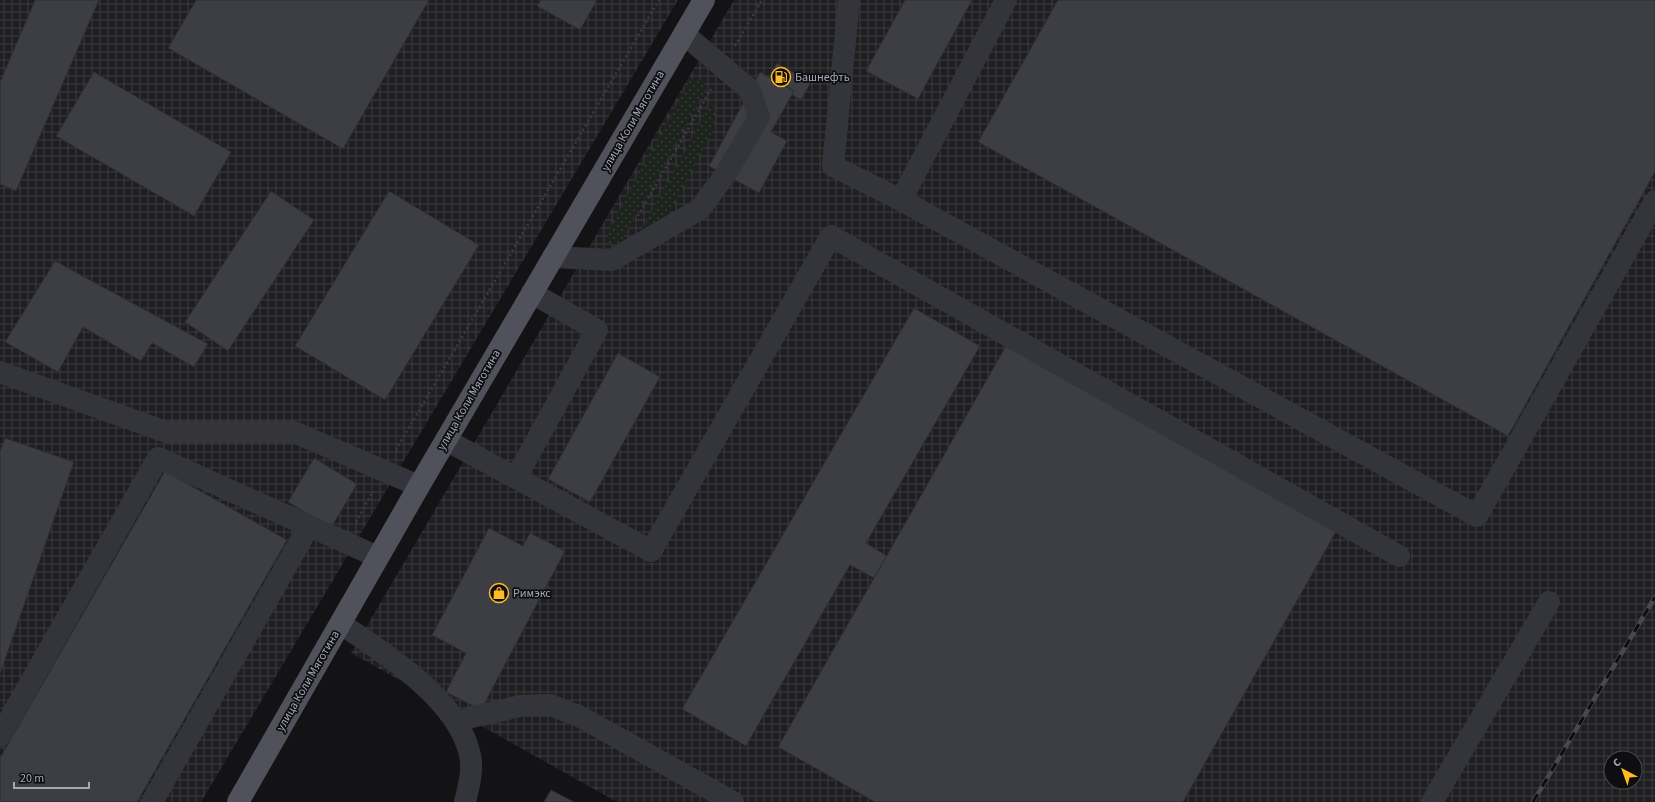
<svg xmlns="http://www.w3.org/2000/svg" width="1655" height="802" font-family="'Source Sans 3',sans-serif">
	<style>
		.industrial { fill: url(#industrial-grid); fill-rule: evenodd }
		.grass { fill: url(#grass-dots) }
		.building { fill: #3c3e43; stroke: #2d2d31 }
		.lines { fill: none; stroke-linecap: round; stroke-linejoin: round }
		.path { stroke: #3a3c41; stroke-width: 2.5; stroke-dasharray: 2 3; stroke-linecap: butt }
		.minor { stroke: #34353a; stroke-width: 22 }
		.major { stroke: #50515a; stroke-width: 22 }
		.rail-casing { stroke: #474850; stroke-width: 4.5 }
		.rail { stroke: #0e0e10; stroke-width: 3; stroke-dasharray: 9; stroke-linecap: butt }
		.labels { text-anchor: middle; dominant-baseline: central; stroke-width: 3.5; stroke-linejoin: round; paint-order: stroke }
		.poi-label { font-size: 12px; fill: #a3a9b7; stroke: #0e0e10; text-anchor: start }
		.street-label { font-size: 12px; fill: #a3a9b7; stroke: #0e0e10 }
	</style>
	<defs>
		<pattern id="industrial-grid" width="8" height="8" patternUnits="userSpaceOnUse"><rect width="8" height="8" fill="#1f1f22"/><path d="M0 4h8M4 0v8" fill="none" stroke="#3c3d40"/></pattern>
		<pattern id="grass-dots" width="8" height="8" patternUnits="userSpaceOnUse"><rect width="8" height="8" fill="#1b231c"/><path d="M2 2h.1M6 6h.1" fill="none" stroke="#39403b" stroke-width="1.8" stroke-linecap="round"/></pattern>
	</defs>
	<rect width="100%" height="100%" fill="#131315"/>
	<g class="industrial">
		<path d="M0,0h678l-477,802h-201z"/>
		<path d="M734,0h921v802h-1038l-266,-149zM1611,758h24v24h-24z"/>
	</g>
	<g class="grass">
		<path d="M691,79l9,1 7,7 -88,158 -11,-2v-12z"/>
		<path d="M713,100l2,13 -1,14 -45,87 -28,17z"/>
	</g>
	<g class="building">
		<path d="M35,0h64l-83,191 -16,-7v-102z"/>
		<path d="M196,0h233l-86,149 -175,-101z"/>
		<path d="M541,0h56l-17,30 -43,-24z"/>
		<path d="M905,0h67l-54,99 -52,-28z"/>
		<path d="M1058,0h597v172l-147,264 -530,-294z"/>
		<path d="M777,63l34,19 -10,18 -9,-5 2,-4 -25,-14z"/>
		<path d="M94,72l137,80 -37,64 -138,-80z"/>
		<path d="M760,72l34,19 -23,41 16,9 -28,52 -50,-27z"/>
		<path d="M271,191l43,29 -86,131 -43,-29z"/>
		<path d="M389,191l90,54 -94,155 -90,-54z"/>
		<path d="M55,261l153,83 -14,23 -42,-24 -11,18 -58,-34 -25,45 -53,-30z"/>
		<path d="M914,308l66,38 -114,197 21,13 -13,22 -24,-13 -104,181 -64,-37z"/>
		<path d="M1007,344l330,186 -154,272h-308l-97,-55z"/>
		<path d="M618,353l42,24 -70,125 -42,-23z"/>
		<path d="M5,438l69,24 -74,212v-223z"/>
		<path d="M314,458l43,26 -26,44 -43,-26z"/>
		<path d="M165,471l122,69 -150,262h-137v-44z"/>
		<path d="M489,528l34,18 7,-13 35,18 -84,159 -35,-18 20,-39 -34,-18z"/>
		<path d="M551,790l23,12h-30z"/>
	</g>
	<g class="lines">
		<g class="path">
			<path d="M735,46l27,-46"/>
			<path d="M638,216l73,-127"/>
			<path d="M396,450l263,-450"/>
			<path d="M356,522l17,-31"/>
		</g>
		<g class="minor">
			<path d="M849,0l-16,166 68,34 576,316 178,-315"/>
			<path d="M901,200l105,-200"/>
			<path d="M553,257l59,3 88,-51 25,-34 34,-58 -9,-27 -66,-56"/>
			<path d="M0,372l166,60h128l125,54"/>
			<path d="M446,440l205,111 180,-315 568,320"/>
			<path d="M516,478l81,-148 -65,-37"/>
			<path d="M341,624c43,29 114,73 128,127 5,17 0,34 -4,51"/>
			<path d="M457,724l14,-7 50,-11 29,-1 29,11 154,86"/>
			<path d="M0,736l158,-278 220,99"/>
			<path d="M152,802l157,-276"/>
			<path d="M1432,802l117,-200"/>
		</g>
		<path class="major" d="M238,802l181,-316 285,-486"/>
		<defs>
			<path id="rail" d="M1533,802l122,-205"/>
		</defs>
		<use href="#rail" class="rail-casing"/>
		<use href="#rail" class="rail"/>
	</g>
	<defs>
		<symbol id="fuel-ring" viewBox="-11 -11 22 22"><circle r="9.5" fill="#0e0e10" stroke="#ffbb21" stroke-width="1.5"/><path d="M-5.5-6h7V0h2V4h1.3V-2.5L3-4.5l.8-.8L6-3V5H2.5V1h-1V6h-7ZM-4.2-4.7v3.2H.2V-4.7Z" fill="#ffbb21"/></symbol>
		<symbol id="shop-ring" viewBox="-11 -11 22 22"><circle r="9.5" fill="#0e0e10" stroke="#ffbb21" stroke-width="1.5"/><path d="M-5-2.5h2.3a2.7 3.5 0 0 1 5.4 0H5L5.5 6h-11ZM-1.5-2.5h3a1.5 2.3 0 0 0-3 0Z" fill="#ffbb21"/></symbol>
	</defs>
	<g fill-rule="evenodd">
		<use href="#fuel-ring" x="770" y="66" width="22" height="22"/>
		<use href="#shop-ring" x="488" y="582" width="22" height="22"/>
	</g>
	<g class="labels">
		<g class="poi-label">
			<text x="795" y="77">Башнефть</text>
			<text x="513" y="593">Римэкс</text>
		</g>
		<g class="street-label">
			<text transform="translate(633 121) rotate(-60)">улица Коли Мяготина</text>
			<text transform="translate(469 400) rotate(-60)">улица Коли Мяготина</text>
			<text transform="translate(308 681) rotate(-60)">улица Коли Мяготина</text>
		</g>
	</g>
	<g transform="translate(1623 770) rotate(319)"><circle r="19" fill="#0e0e10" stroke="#4a4c53"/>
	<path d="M0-3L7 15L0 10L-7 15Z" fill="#ffbb21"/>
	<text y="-6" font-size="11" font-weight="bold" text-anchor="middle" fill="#a3a9b7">С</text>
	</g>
	<path d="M14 782v6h75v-6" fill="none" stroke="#a3a9b7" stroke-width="2"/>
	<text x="20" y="782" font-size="12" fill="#a3a9b7" stroke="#0e0e10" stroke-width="3" paint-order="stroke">20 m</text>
</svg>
